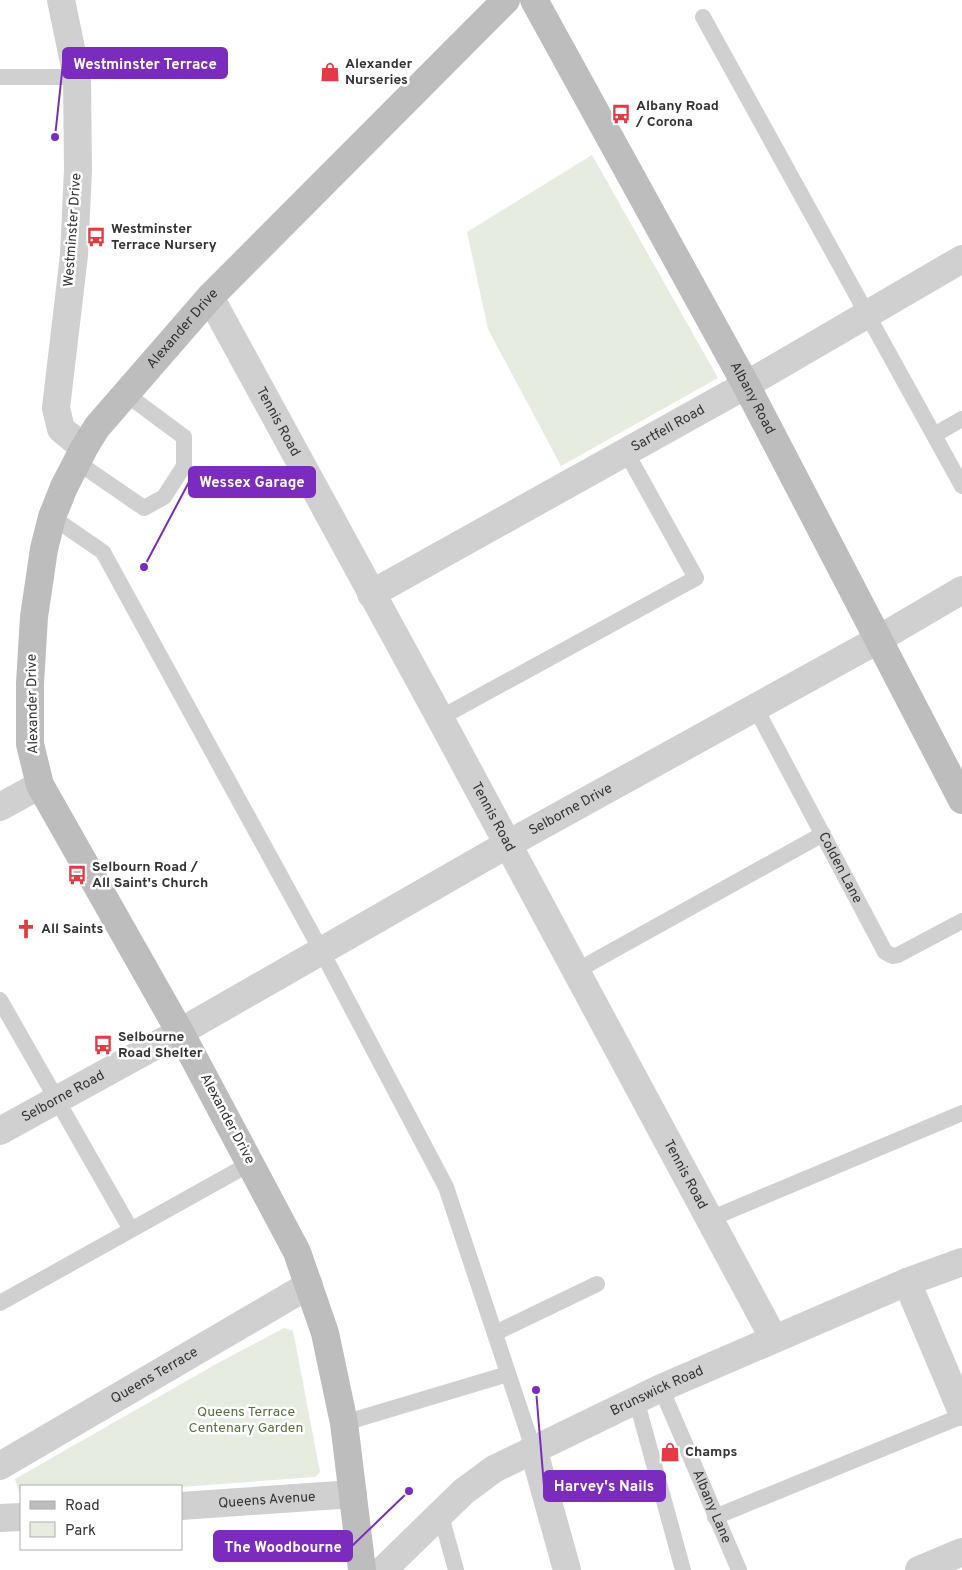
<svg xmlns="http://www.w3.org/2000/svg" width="962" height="1570" font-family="Overpass,sans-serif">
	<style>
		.green { fill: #e6ecdf }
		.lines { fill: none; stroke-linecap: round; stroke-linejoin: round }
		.lane { stroke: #d0d0d0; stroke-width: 16 }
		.street { stroke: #d0d0d0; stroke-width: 28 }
		.secondary { stroke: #bdbdbd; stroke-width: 28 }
		.labels { text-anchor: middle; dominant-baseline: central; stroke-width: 5; stroke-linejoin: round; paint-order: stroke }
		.poi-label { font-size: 14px; font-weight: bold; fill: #333; stroke: #fff; text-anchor: start }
		.street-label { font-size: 14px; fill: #333; stroke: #fff }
		.park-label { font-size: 14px; fill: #56703f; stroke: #fff }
		.leader { fill: none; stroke: #7b2cbf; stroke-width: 2 }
		.callout-dot { fill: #7b2cbf; stroke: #fff; stroke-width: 2 }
		.callout { fill: #7b2cbf; stroke: #7b2cbf; stroke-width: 2 }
		.callout-label { font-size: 15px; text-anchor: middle; font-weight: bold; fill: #fff }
	</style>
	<rect width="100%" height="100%" fill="#fff"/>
	<g class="green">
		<path d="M592,155l126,223 -157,88 -73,-137 -21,-97z"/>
		<path d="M284,1328l9,3 27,141 -5,5 -134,10 -160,-1v12l-6,-19 203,-116z"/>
	</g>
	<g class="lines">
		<g class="lane">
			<path d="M703,17l259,469"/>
			<path d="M0,77h77"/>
			<path d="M934,435l28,-16"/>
			<path d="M77,462l67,46 20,-11 20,-31v-29l-58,-43"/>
			<path d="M52,517l51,35 218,398 125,237 87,261"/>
			<path id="s1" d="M755,707l130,245 8,4 5,-1 64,-34"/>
			<path d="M440,718l256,-140 -71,-128"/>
			<path d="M576,971l247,-137"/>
			<path d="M0,1000l130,228"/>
			<path d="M710,1219l252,-106"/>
			<path d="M0,1303l251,-140"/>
			<path d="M495,1333l102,-49"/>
			<path id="s2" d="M661,1388l78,182"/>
			<path d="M636,1399l47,171"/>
			<path d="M344,1423l164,-49"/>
			<path d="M441,1516l15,54"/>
			<path d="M715,1517l247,-101"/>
		</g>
		<g class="street">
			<path d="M61,0l16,77 1,93 -4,85 -18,153 5,21 23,19"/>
			<path id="s3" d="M210,297l230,421 334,621"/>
			<path id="s4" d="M371,594l375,-209 216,-126"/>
			<path d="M0,807l40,-22"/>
			<path id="s5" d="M0,1131l180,-99 328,-188 357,-197 97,-57"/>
			<path d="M907,1282l55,130"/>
			<path d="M533,1448l34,122"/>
			<path id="s6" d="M0,1466l309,-181"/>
			<path id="s7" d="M181,1506l172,-12"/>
			<path d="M0,1518l21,-1"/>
			<path id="s8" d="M383,1570l80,-78 31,-23 167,-81 246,-106 55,-20"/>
			<path d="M919,1570l43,-18"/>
		</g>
		<g class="secondary">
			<path id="s9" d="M534,0l212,385 216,415"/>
			<path id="s10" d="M362,1570l-18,-147 -19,-90 -28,-81 -117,-220 -140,-247 -10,-41v-61l4,-66 10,-68 8,-32 12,-30 20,-39 13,-21 113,-130 296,-297"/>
		</g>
	</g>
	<defs>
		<symbol id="shop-bare" viewBox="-9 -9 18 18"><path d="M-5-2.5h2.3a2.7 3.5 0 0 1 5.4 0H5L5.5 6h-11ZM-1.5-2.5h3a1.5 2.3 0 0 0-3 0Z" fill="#e63946" stroke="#fff" stroke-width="2.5" paint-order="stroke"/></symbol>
		<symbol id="bus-bare" viewBox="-9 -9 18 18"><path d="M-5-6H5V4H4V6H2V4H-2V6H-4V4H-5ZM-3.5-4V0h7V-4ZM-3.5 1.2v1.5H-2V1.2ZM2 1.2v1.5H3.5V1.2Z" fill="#e63946" stroke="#fff" stroke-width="2.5" paint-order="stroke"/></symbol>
		<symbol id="church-bare" viewBox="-9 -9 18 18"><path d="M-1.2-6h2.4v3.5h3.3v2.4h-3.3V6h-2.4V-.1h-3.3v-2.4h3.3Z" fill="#e63946" stroke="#fff" stroke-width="2.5" paint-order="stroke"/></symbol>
	</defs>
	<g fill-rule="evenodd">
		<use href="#shop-bare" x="316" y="58" width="28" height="28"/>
		<use href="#bus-bare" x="607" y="100" width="28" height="28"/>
		<use href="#bus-bare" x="82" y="223" width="28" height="28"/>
		<use href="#bus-bare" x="63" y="861" width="28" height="28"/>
		<use href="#church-bare" x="12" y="915" width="28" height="28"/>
		<use href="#bus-bare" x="89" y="1031" width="28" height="28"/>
		<use href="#shop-bare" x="656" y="1438" width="28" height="28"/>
	</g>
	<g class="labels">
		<g class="poi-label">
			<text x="345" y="64">Alexander<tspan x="345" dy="16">Nurseries</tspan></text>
			<text x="636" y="106">Albany Road<tspan x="636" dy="16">/ Corona</tspan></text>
			<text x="111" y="229">Westminster<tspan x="111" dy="16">Terrace Nursery</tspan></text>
			<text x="92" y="867">Selbourn Road /<tspan x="92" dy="16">All Saint's Church</tspan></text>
			<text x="41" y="929">All Saints</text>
			<text x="118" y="1037">Selbourne<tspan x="118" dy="16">Road Shelter</tspan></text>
			<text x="685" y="1452">Champs</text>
		</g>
		<g class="street-label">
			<text transform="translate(73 230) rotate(-86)">Westminster Drive</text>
			<text stroke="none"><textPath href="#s10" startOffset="1361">Alexander Drive</textPath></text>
			<text stroke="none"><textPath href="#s9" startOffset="454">Albany Road</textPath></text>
			<text stroke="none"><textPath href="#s3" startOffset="142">Tennis Road</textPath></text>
			<text stroke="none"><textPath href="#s4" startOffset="340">Sartfell Road</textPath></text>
			<text transform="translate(33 704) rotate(-91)">Alexander Drive</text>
			<text stroke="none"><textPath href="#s5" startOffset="655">Selborne Drive</textPath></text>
			<text stroke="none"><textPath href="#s3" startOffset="592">Tennis Road</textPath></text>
			<text stroke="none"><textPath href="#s1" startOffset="182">Colden Lane</textPath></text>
			<text stroke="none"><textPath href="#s5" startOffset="72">Selborne Road</textPath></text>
			<text transform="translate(227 1119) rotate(62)">Alexander Drive</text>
			<text stroke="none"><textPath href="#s3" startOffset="998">Tennis Road</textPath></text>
			<text stroke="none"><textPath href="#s6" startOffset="179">Queens Terrace</textPath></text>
			<text stroke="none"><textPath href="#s8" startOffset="331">Brunswick Road</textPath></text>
			<text stroke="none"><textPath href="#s7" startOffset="86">Queens Avenue</textPath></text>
			<text stroke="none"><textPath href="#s2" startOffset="129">Albany Lane</textPath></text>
		</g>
		<g class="park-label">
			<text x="246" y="1412">Queens Terrace<tspan x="246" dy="16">Centenary Garden</tspan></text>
		</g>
	</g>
	<path class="leader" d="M55 137L63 63M144 567L189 482M536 1390L544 1486M409 1491L352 1546"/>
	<g class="callout-dot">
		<circle cx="55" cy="137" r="5"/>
		<circle cx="144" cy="567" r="5"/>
		<circle cx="536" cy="1390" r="5"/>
		<circle cx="409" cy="1491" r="5"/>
	</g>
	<g class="callout">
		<rect x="63" y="48" width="164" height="30" rx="5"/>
		<rect x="189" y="467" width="126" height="30" rx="5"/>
		<rect x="544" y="1471" width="121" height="30" rx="5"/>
		<rect x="214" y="1531" width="138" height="30" rx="5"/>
	</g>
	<g class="callout-label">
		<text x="145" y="69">Westminster Terrace</text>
		<text x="252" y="487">Wessex Garage</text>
		<text x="604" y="1491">Harvey's Nails</text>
		<text x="283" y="1552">The Woodbourne</text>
	</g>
	<rect x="20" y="1485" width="162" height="65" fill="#ffffff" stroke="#adadad"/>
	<rect x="30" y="1501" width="25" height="8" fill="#bdbdbd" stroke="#adadad"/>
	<text x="65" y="1510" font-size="15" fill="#333333">Road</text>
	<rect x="30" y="1522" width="25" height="15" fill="#e6ecdf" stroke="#adadad"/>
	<text x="65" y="1535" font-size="15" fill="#333333">Park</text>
</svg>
